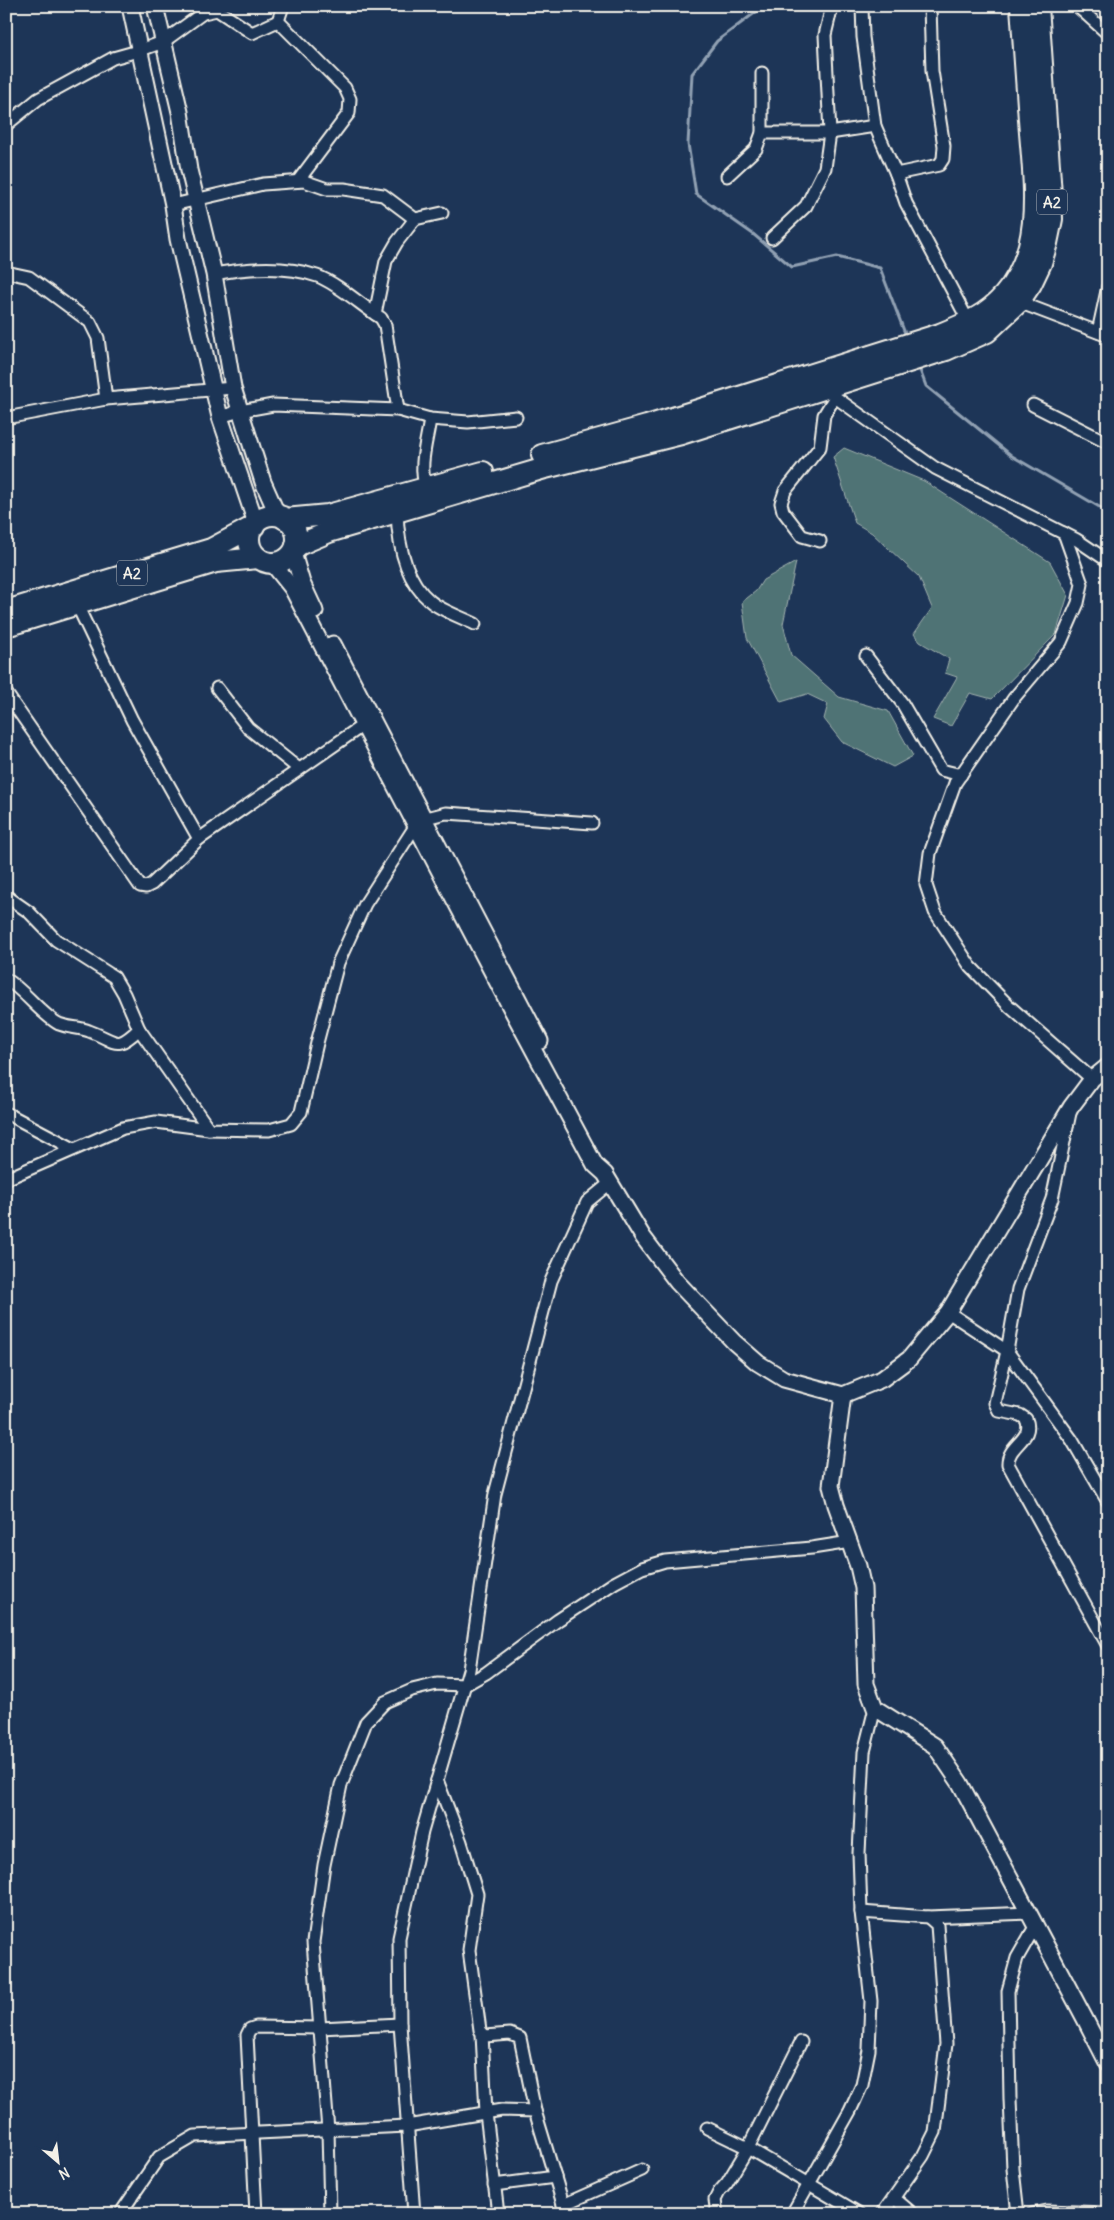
<svg xmlns="http://www.w3.org/2000/svg" width="1114" height="2220" font-family="Delius,sans-serif">
	<style>
		.green { fill: #507375; stroke: #a2b2ae }
		.lines { fill: none; stroke-linecap: round; stroke-linejoin: round }
		.stream { stroke: #91a1b3; stroke-width: 3 }
		.minor-casing { stroke: #f4f1e8; stroke-width: 15 }
		.tertiary-casing { stroke: #f4f1e8; stroke-width: 19 }
		.trunk-casing { stroke: #f4f1e8; stroke-width: 24 }
		.minor { stroke: #1d3557; stroke-width: 11 }
		.tertiary { stroke: #1d3557; stroke-width: 15 }
		.trunk { stroke: #1d3557; stroke-width: 20 }
		.labels { text-anchor: middle; dominant-baseline: central; stroke-width: 5; stroke-linejoin: round; paint-order: stroke }
		.shield { fill: #1d3557; stroke: #b4b9bc; stroke-width: 1 }
		.shield-label { font-size: 15px; font-weight: bold; fill: #f4f1e8 }
	</style>
	<rect width="100%" height="100%" fill="#1d3557"/>
	<filter id="ink" filterUnits="userSpaceOnUse"><feTurbulence type="fractalNoise" baseFrequency=".02" numOctaves="2"/><feDisplacementMap in="SourceGraphic" scale="10" xChannelSelector="R" yChannelSelector="G"/><feConvolveMatrix kernelMatrix="1 2 1 2 8 2 1 2 1" color-interpolation-filters="sRGB"/></filter>
	<g filter="url(#ink)">
		<g class="green">
			<path d="M844,448l80,33 126,81 18,33 -12,39 -64,65 -22,-6 -19,33 -18,-7 24,-42 -12,-4 4,-14 -29,-17 -6,-8 18,-26 -13,-31 -47,-44 -17,-10 -22,-66z"/>
			<path d="M796,562l-13,62 8,31 48,42 49,14 25,45 -20,11 -51,-25 -18,-23 4,-15 -21,-10 -26,8 -34,-64 -5,-36 14,-11 7,-11z"/>
		</g>
		<g class="lines">
			<g class="stream">
				<path d="M764,6l-47,35 -25,33 -4,70 8,50 57,40 39,33 45,-10 43,11 26,68"/>
				<path d="M918,365l8,21 86,70 96,56"/>
			</g>
			<defs>
				<g id="minor">
					<path d="M862,6l1,31 12,89 21,48 10,29 65,123"/>
					<path d="M1077,6l31,28"/>
					<path d="M278,21l5,-15"/>
					<path d="M6,125l32,-26 75,-41 25,-7 25,-9 40,-29 14,-3 35,23 26,-12 67,67 5,11 -1,14 -51,68"/>
					<path d="M762,133h68l45,-7"/>
					<path d="M896,174l43,-9 4,-6 1,-13 -12,-75 -2,-65"/>
					<path d="M727,176l29,-27 6,-16v-60"/>
					<path d="M173,205l90,-21 41,-3 23,8h17l39,6 32,24 27,-6"/>
					<path d="M772,238l34,-32 19,-38 5,-35 -5,-98 7,-29"/>
					<path d="M6,272l23,5 61,45 8,16 8,61"/>
					<path d="M214,274c32,-6 71,-9 103,2 20,7 45,30 64,42l4,7 13,85"/>
					<path d="M1016,301l92,35"/>
					<path d="M375,314l11,-53 11,-19 18,-23"/>
					<path d="M1098,332l10,-46"/>
					<path d="M830,381l5,16 100,71 142,72 31,21"/>
					<path d="M1033,405l75,38"/>
					<path d="M220,417l20,-6 33,-6 125,5 32,9 38,3 48,-5"/>
					<path d="M6,418l100,-19 127,-11"/>
					<path d="M426,488c-8,-23 1,-46 4,-69"/>
					<path d="M397,512c1,31 8,68 33,89 12,10 31,16 45,23"/>
					<path d="M1064,533l18,51 -4,19 -17,39 -47,56 -59,85 -25,70 -4,32 9,27 35,54 39,40 83,73"/>
					<path d="M820,541l-18,-5 -19,-25 -2,-8 4,-12 35,-44 4,-32 11,-18"/>
					<path d="M77,605l55,115 67,119"/>
					<path d="M866,656l36,47 39,67 20,5"/>
					<path d="M217,688l31,40 51,41"/>
					<path d="M6,693l134,193 6,1 6,-3 47,-45 170,-118"/>
					<path d="M6,896l23,16 27,28 58,37 10,17 15,35c-24,23 -22,12 -50,2 -10,-4 -20,-3 -30,-7 -16,-8 -34,-33 -53,-45"/>
					<path d="M139,1029l70,100"/>
					<path d="M6,1113l68,36"/>
					<path d="M1070,1113l-18,86 -34,90 -11,62 -12,52 4,8 21,4 6,4c9,20 -19,26 -18,45l100,182"/>
					<path d="M6,1179l117,-51 33,-6 53,7 60,1 22,-6 10,-12 16,-69 21,-80 27,-59 51,-79 10,-7 20,-5 146,10"/>
					<path d="M948,1312l59,39 65,89 36,62"/>
					<path d="M437,1780l24,62 16,52 -8,56 11,80 5,6 25,-2 10,4 15,73"/>
					<path d="M861,1912l67,5 101,-4"/>
					<path d="M482,2034l4,79 12,101"/>
					<path d="M707,2128l41,20 112,66"/>
					<path d="M494,2185l61,-8"/>
					<path d="M894,2198l19,16"/>
					<path d="M563,2205l79,-35"/>
					<path d="M120,2214l39,-57 36,-21 212,-10 95,-16 33,1 31,103"/>
					<path d="M256,2214l-9,-179 3,-6 6,-2 64,1 80,-4"/>
					<path d="M330,2214l-2,-84 -15,-188 11,-77 17,-80 25,-63 19,-20 27,-12 25,-6 28,1 21,-12 72,-53 56,-37 28,-15 23,-7 147,-13 38,-6"/>
					<path d="M414,2214l-14,-190 -1,-86 23,-106 47,-162 26,-176 56,-213 36,-79 23,-19"/>
					<path d="M717,2214l-2,-14 4,-8 8,-9 21,-35 53,-106"/>
					<path d="M792,2214l58,-103 12,-26 7,-35 2,-49 -10,-89 -2,-59 5,-101 11,-44"/>
					<path d="M882,2214l41,-58 12,-24 11,-88 -9,-119 -9,-8"/>
					<path d="M1018,2214l-5,-45 -3,-70 -2,-108 9,-33 19,-33"/>
					<path d="M1032,2214l14,-3 62,2"/>
				</g>
				<g id="tertiary">
					<path d="M130,6l43,199 5,34 42,178 36,106"/>
					<path d="M155,6l25,106 9,58 25,104 19,114 30,94 15,34"/>
					<path d="M293,553l9,30 13,28"/>
					<path d="M272,563l20,25 219,420 84,157 10,9 38,63 34,45 57,60 24,21 26,16 59,16 39,-16 27,-20 39,-47 123,-205 21,-28 16,-13"/>
					<path d="M333,644l207,397"/>
					<path d="M843,1395l-12,91 5,19 22,61 5,22 3,96 9,24 60,38 25,37 125,236 23,45"/>
				</g>
				<g id="trunk">
					<path d="M542,455l105,-29 293,-92c24,-10 46,-18 64,-39 42,-48 29,-117 25,-175 -3,-38 -5,-76 -8,-114"/>
					<circle cx="273" cy="539" r="24"/>
					<path d="M285,519l43,-4 155,-43"/>
					<path d="M296,546l33,-14 216,-64 136,-34 265,-84 41,-18 32,-30 12,-18 10,-21 6,-20 5,-24 -1,-24 -13,-189"/>
					<path d="M6,611l205,-62 43,-23"/>
					<path d="M6,626l210,-64 42,-4"/>
				</g>
			</defs>
			<use href="#minor" class="minor-casing"/>
			<use href="#tertiary" class="tertiary-casing"/>
			<use href="#trunk" class="trunk-casing"/>
			<use href="#minor" class="minor"/>
			<use href="#tertiary" class="tertiary"/>
			<use href="#trunk" class="trunk"/>
		</g>
	</g>
	<g class="labels">
		<g class="shield">
			<rect x="1037" y="189.5" width="30" height="25" rx="4"/>
			<rect x="117" y="560.5" width="30" height="25" rx="4"/>
		</g>
		<g class="shield-label">
			<text x="1052" y="202">A2</text>
			<text x="132" y="573">A2</text>
		</g>
	</g>
	<rect width="1114" height="2220" fill="none" stroke="#1d3557" stroke-width="25"/>
	<rect x="12" y="12" width="1089" height="2195" fill="none" stroke="#f4f1e8" stroke-width="2" filter="url(#ink)"/>
	<g transform="translate(58 2162) rotate(152)" stroke="#1d3557" stroke-width="4" paint-order="stroke">
	<path d="M0-4L9 19L0 12L-9 19Z" fill="#f4f1e8"/>
	<text y="-8" font-size="14" font-weight="bold" text-anchor="middle" fill="#f4f1e8">N</text>
	</g>
</svg>
